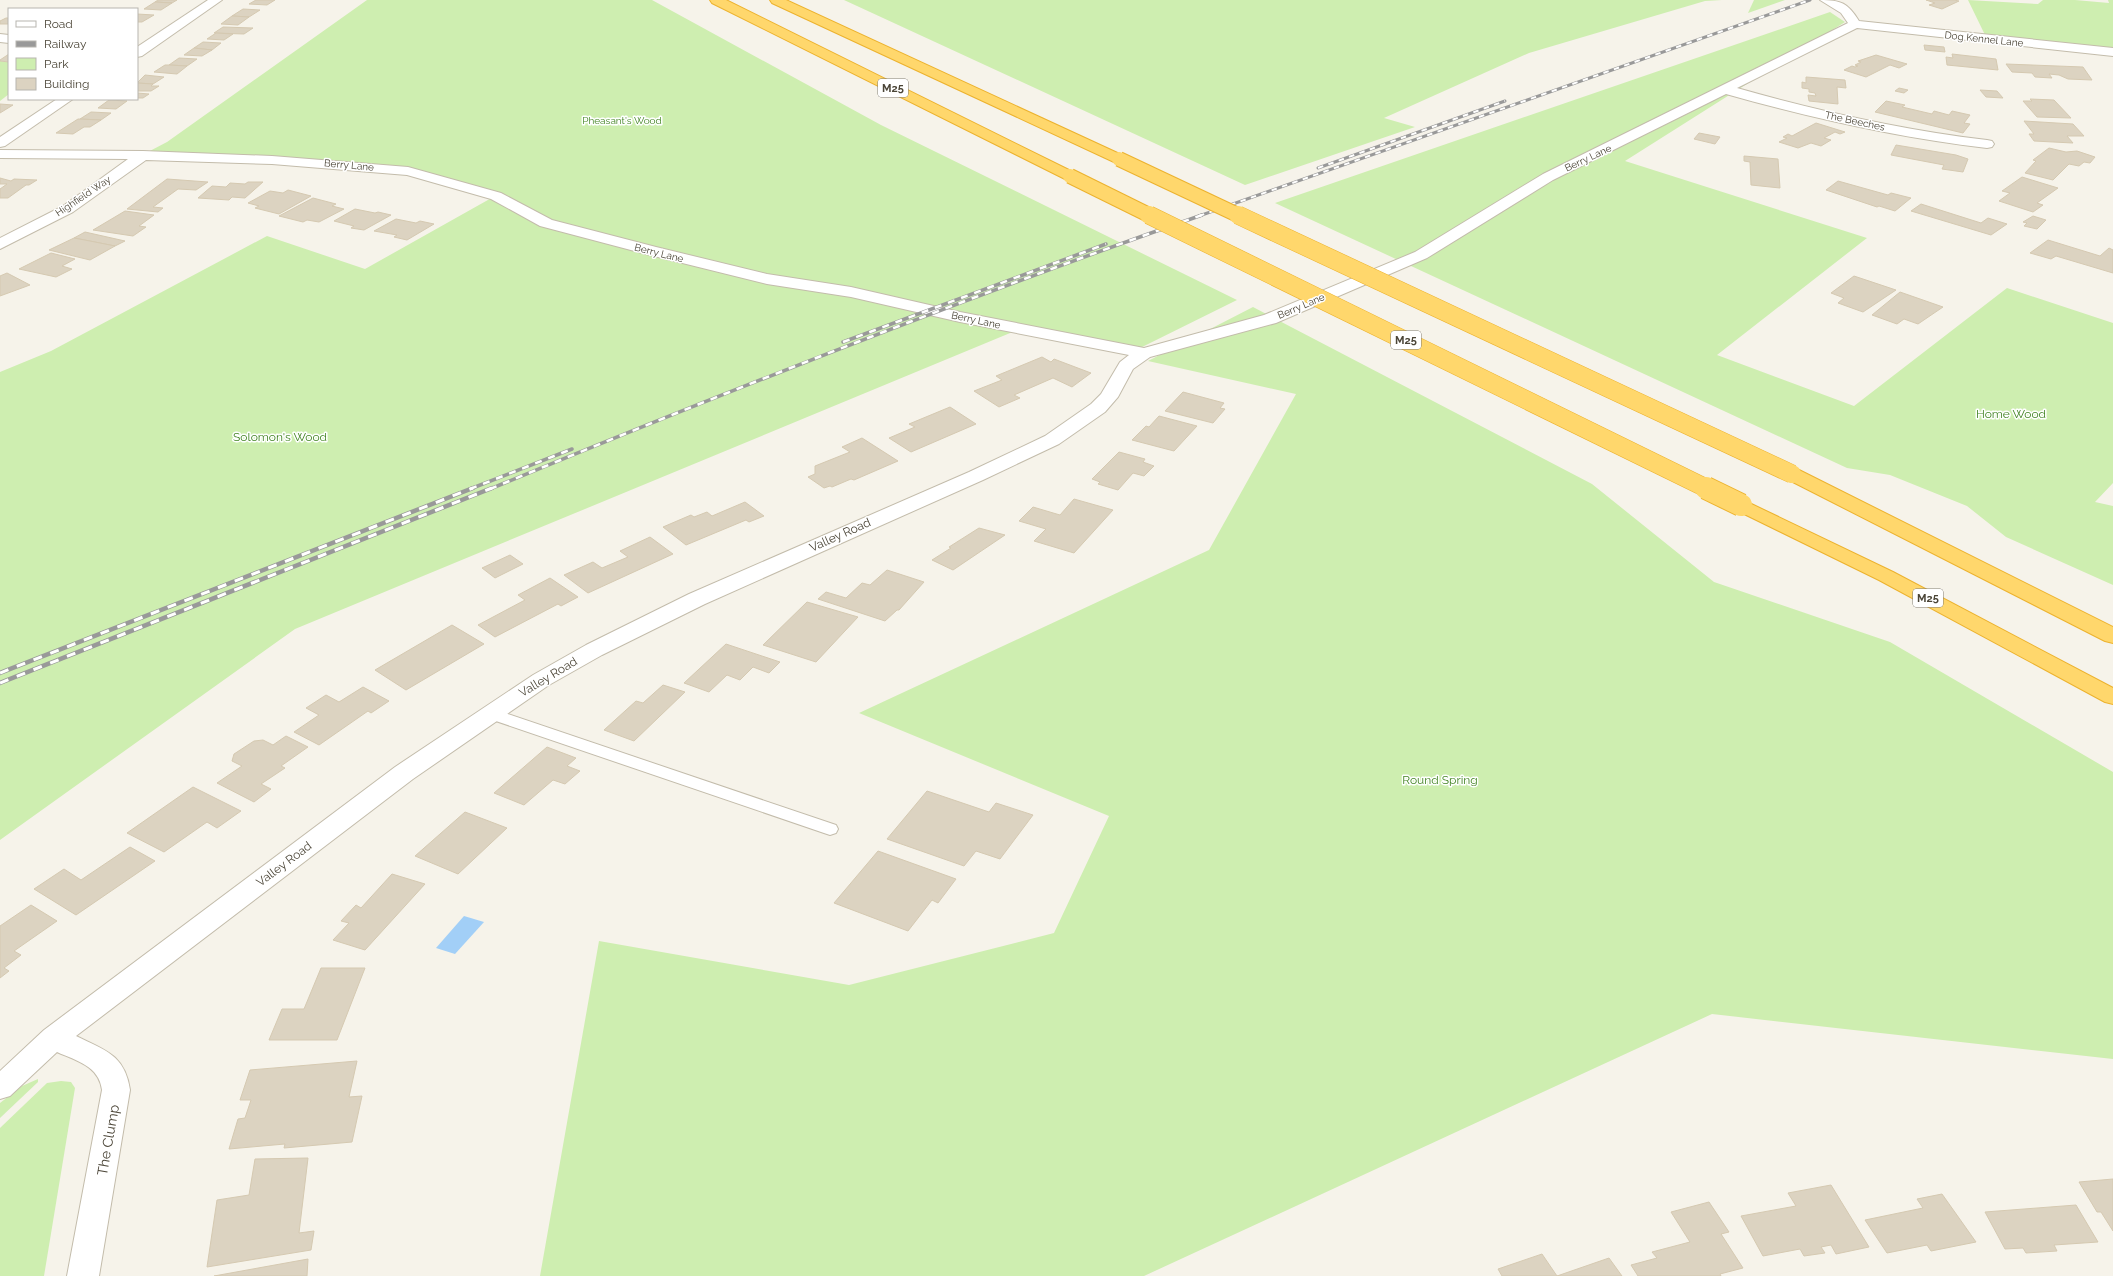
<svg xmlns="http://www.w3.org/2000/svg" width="2113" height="1276" font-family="Raleway,sans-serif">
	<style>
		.green { fill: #ceeeb0 }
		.water { fill: #a2cff7 }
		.building { fill: #dcd3c1; stroke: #d5c9b1 }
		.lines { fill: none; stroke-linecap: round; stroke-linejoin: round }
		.service-casing { stroke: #c3bcab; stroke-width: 2 }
		.minor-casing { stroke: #c3bcab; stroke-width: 2 }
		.motorway-casing { stroke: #ecb22e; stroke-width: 2 }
		.service { fill: #fff; fill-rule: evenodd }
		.minor { fill: #fff; fill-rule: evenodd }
		.motorway { fill: #ffd76c; fill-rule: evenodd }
		.rail-far2-casing { stroke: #999; stroke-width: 3 }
		.rail-far1-casing { stroke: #999; stroke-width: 3.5 }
		.rail-casing { stroke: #999; stroke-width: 4.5 }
		.rail-far2 { stroke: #fff; stroke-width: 2; stroke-dasharray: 5.5; stroke-linecap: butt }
		.rail-far1 { stroke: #fff; stroke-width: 2.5; stroke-dasharray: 7; stroke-linecap: butt }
		.rail { stroke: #fff; stroke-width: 3; stroke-dasharray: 9; stroke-linecap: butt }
		.motorway-bridge-far2-casing { stroke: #ecb22e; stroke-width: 16; stroke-linecap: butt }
		.motorway-bridge-far1-casing { stroke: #ecb22e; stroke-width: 19; stroke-linecap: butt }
		.motorway-bridge-casing { stroke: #ecb22e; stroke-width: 24; stroke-linecap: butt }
		.motorway-bridge-far2 { stroke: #ffd76c; stroke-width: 14 }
		.motorway-bridge-far1 { stroke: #ffd76c; stroke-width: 18 }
		.motorway-bridge { stroke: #ffd76c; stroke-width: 22 }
		.labels { text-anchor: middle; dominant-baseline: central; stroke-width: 3; stroke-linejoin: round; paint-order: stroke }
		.far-street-label { font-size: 10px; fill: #4b4537; stroke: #fff }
		.far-park-label { font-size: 10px; fill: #428423; stroke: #fff }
		.shield { fill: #fff; stroke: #817d73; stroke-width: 1 }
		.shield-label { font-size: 11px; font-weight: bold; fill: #4b4537 }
		.park-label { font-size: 12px; fill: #428423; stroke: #fff }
		.street-label { font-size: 12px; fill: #4b4537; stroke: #fff }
		.near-street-label { font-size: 14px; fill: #4b4537; stroke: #fff }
	</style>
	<rect width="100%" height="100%" fill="#f6f3ea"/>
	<g class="green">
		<path d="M367,0h285l229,125 356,175 -103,51 -114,-22 -725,300 -295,211v-468l51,-21 216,-115 98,33 130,-73 -87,-25 -71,-10 -191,-8 21,-11z"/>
		<path d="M844,0h878l-17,1 -176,52 -145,65 31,9 -170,58z"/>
		<path d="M1754,0h31l-37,13z"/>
		<path d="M1968,0l70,4 5,-4h32l34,3 -1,-3h5v49l-127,-12z"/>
		<path d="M1830,12l15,10 -220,139 242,77 -150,117 137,51 153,-118 106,35v160l-18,19 18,4v79l-107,-48 -39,-31 -77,-31 -43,-7 -572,-265z"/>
		<path d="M0,61l9,1v32l-9,7z"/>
		<path d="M1253,307l339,177 122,98 176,60 223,130v287l-401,-45 -568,262h-604l59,-335 250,44 205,-52 55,-117 -250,-103 350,-163 87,-156 -148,-33z"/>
		<path d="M38,1079v3l-38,36v-15l22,-17z"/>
		<path d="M61,1081l10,1 4,6 -31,188h-44v-148l47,-45z"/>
	</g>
	<path class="water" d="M464,916l20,6 -29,32 -19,-6z"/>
	<g class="building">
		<path d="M158,0h19l-5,3 -17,-1z"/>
		<path d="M256,0h19l-8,5 -18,-1z"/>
		<path d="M1926,0h28l5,1 -17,8 -13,-4 6,-2z"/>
		<path d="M155,2l17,1 -11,7 -17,-1z"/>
		<path d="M243,9l17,1 -11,7 -17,-1z"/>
		<path d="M137,14l17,1 -12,7h-5z"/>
		<path d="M232,16l17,1 -11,8 -17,-1z"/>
		<path d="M6,18h3v6h-9v-3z"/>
		<path d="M223,27l30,1 -9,6 -30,-1z"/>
		<path d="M216,33l17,1 -9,6 -17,-1z"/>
		<path d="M203,42l18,1 -9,7 -18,-2z"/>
		<path d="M1924,45l20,2 1,5 -20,-2z"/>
		<path d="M194,48l18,2 -10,6 -18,-1z"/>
		<path d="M9,54v8l-9,-1v-1z"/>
		<path d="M1952,54l44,5 2,11 -51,-5 -1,-8 7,1z"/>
		<path d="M1876,55l31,9 -8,4 -9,-3 -24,12 -22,-7 8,-4 3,1 3,-1 -3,-1 6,-3 -3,-1z"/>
		<path d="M179,58l18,1 -10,7 -18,-1z"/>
		<path d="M2006,64l77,3 9,13 -24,-1 -9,-4 -10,-1 3,4 -17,-1 -3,-4 -20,-1z"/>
		<path d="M165,65h4l18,1 -10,8 -23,-2z"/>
		<path d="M145,75l19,2 -11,7 -16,-1z"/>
		<path d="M1806,77l39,3 1,8 -9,-1 1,17 -29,-3 -1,-6 8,1 -1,-3 -6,-1v-3l-7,-1v-6l4,1z"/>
		<path d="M137,83l16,1 -2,2h8l-8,5h-14z"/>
		<path d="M1899,88l9,2 -4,3 -9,-2z"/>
		<path d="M1980,90l17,1 6,7 -17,-1z"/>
		<path d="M137,93l12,1 -6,4h-6z"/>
		<path d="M2030,99l24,1 17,18 -34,-1 -14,-16h9z"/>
		<path d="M109,100l18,1 -11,8 -18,-1z"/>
		<path d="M1886,101l19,4 -3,2 30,7 2,-3 15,4 3,-4 18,4 -6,8 6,1 -7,9 -88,-21z"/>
		<path d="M0,104l13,1 -13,8z"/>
		<path d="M91,112l20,1 -10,7 -21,-1z"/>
		<path d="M78,119l23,1 -11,7h-6l-11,7 -17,-1z"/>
		<path d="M2024,121l49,3 11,12h-17l6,7 -39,-2 -5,-7h5z"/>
		<path d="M1816,123l29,9 -5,2 -5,-2 -11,6 7,2 -10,6 -10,-3 -13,5 -19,-6 8,-4 -4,-1 5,-3 4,2z"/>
		<path d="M1699,133l21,4 -5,7 -21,-5z"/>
		<path d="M1896,145l60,10 12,4 -5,13 -21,-3 2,-4 -53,-10z"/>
		<path d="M2049,148l17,4 11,-1 18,6 -5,6 -6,-1 -5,4 -10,-2 -16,16 -28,-7 11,-12 -3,-1z"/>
		<path d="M1744,156l34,3 2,29 -29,-3 -1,-23 -6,-1z"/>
		<path d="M2022,177l36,11 -21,15 6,2 -10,7 -34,-11 11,-8 -8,-2z"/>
		<path d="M0,178l11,3 3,-2 23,1 -8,5h-3l-18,13h-8v-9l7,-5h-7z"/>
		<path d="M167,179l41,3 -12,8 -18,-1 -25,18 10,1 -5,4 -31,-3z"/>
		<path d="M1838,181l50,14 3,-2 20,5 -16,13 -16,-5 -2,1 -51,-17z"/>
		<path d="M248,182h15l-18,16 -13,-1 -3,3 -31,-2 14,-12 14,1 4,-4 15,1z"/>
		<path d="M288,190l23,6 -32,18 -24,-6 4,-2 -11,-3 22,-12 13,2z"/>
		<path d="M313,198l23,6 -4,2 12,3 -25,13 -12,-2 -4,2 -24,-6z"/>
		<path d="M1921,204l60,19 7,-5 19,6 -16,11 -80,-24z"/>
		<path d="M355,209l20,4 3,-1 13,3 -27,15 -13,-2 3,-2 -20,-5z"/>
		<path d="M125,211l29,4 -15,11 7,1 -13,9 -40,-6z"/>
		<path d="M2033,216l13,4 -9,9 -13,-3 3,-3 -4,-1z"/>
		<path d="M396,219l20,4 4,-2 14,3 -27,16 -13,-3 3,-2 -23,-4z"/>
		<path d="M85,232l40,9 -10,5 -41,-8z"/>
		<path d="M74,238l16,3 25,5 -25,14 -41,-10z"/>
		<path d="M2048,240l52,16 9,-8 4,2v23l-57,-17 -5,3 -21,-6z"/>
		<path d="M51,253l24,6 -13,7 10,3 -16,8 -37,-8z"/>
		<path d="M7,273l23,12 -30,11v-20z"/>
		<path d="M1854,276l42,14 -33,22 -25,-9 6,-5 -13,-5z"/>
		<path d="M1900,292l43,15 -25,17 -14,-5 -7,5 -25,-9z"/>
		<path d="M1042,357l9,5 3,-3 37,14 -19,14 -19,-9 -39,17 6,3 -21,9 -25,-16 28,-11 -6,-4z"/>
		<path d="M1183,392l41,11 -4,5 5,1 -12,14 -48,-12z"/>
		<path d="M950,407l26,17 -65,28 -22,-14 26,-11 -6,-3z"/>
		<path d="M1159,416l38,10 -23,25 -42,-11 14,-14 3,1z"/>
		<path d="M862,438l36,23 -44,19 -3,-1 -19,8 -2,-1 -6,2 -16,-11 7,-3v-8l35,-14 -8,-5z"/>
		<path d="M1119,452l26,7 -2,3 11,4 -10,10 -11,-3 -15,17 -20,-6 2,-2 -8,-3z"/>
		<path d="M1074,499l39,11 -39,43 -40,-12 12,-12 -27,-8 14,-14 27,8z"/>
		<path d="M745,502l19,14 -15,6 -3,-2 -60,25 -23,-18 28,-12 3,2 13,-5 5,4z"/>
		<path d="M979,528l26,7 -52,35 -21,-10 19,-12 -2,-1z"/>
		<path d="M650,537l23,17 -85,39 -24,-18 29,-13 9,6 26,-11 -8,-6z"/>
		<path d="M510,555l13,9 -28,14 -13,-10z"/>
		<path d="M887,570l37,12 -25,28h-2l-12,11 -67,-22 8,-7 20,6 16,-15 8,2z"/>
		<path d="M550,578l28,19 -17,9 -3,-2 -63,33 -17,-12 47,-25 -7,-5z"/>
		<path d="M807,602l51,15 -42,45 -53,-17z"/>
		<path d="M452,625l32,19 -78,46 -31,-20z"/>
		<path d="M726,644l54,18 -11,11 -16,-6 -13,13 -13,-5 -18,17 -25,-9z"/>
		<path d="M663,685l22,7 -51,49 -30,-11 32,-29 7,2z"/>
		<path d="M363,687l26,14 -18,12 -3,-2 -49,34 -25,-13 25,-17 -13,-7 20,-13 13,7z"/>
		<path d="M286,736l22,11 -27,19 4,2 -24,16 10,5 -17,13 -37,-19 25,-17 -10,-5 2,-7 20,-13 9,-1 10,5z"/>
		<path d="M547,747l29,11 -9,8 13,5 -15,13 -12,-4 -29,25 -30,-12z"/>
		<path d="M193,787l48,24 -24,17 -10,-6 -43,30 -37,-19z"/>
		<path d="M927,791l62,21 7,-9 37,12 -33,44 -24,-8 -12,15 -77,-27z"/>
		<path d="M465,812l42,16 -49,46 -43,-18z"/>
		<path d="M130,847l25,14 -79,54 -42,-26 30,-20 17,11z"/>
		<path d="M878,851l78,28 -18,24 -6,-3 -24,31 -74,-28z"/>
		<path d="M392,874l33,10 -60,66 -32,-10 16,-17 -8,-2 15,-16 5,3z"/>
		<path d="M31,905l26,16 -43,30 7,4 -17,13 5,3 -9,7v-52z"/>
		<path d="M321,968h44l-28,72h-68l13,-31h22z"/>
		<path d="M357,1061l-8,36 13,-1 -10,46 -68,6 1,-4 -56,5 9,-30 7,-1 6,-18h-11l10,-30z"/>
		<path d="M308,1158l-9,75 15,-2 -3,19 -104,17 10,-67 32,-5 6,-36z"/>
		<path d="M2113,1179v52l-12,-19h-4l-18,-30z"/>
		<path d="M1831,1185l38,62 -33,7 -5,-9 -10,2 4,6 -21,3 -4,-7 -37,7 -22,-40 55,-10 -8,-13z"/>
		<path d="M1942,1194l34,48 -45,9 -4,-6 -40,8 -22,-33 58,-12 -6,-9z"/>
		<path d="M1709,1202l20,30 -8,2 22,34 -23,6 1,2h-83l-7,-11 26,-7 -5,-6 38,-10 -19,-30z"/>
		<path d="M2076,1205l22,37 -44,3 3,6 -31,2 -3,-5 -18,1 -20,-37z"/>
		<path d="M1542,1254l15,22 52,-18 13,18h-120l-4,-7z"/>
		<path d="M308,1259l-1,17h-93z"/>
	</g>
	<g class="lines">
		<defs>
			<path id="service" d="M490,708l346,117 2,4 -2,4 -6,2 -6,-2 -340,-116 -2,-4 2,-4z"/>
			<g id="minor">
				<path d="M208,0h14l-80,56 -5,1v-10z"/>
				<path d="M1820,0c21,0 28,3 39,21l254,27v8l-256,-28 -120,60c81,23 166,42 250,52l5,1 2,3 -2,3 -5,1c-88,-10 -176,-30 -261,-54l-173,86 -126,78 -151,65 -126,34 -17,12 -15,28 -13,15 -46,32 -76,36 -278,124 -103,51 -53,30 -136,94 -337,257c29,14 49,19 54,54l-31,186h-32l35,-186c-3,-24 -25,-29 -45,-38l-47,44 -10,3v-28l44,-41 351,-263 138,-92 53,-30 103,-51 280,-122 76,-36 46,-32 10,-10 19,-32 9,-7 -169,-33 -109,-25 -84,-13 -121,-30 -106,-28 -49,-27 -84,-24 -135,-11 -126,-4 -73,52 -73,37v-11l63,-32 65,-47 -128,-1v-8l143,1 129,5 136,11 93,26 51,27 104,27 111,27 84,13 109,25 184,36 120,-33 151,-63 128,-78 305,-151 -7,-10z"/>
				<path d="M0,34l9,1v8l-9,-1z"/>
				<path d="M57,99h16l-68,47 -5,1v-10z"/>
			</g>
			<g id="motorway">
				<path d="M710,0h16l349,173 2,3 -2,3h-10l-353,-176z"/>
				<path d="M770,0h16l338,156 2,3 -2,3h-10l-342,-159z"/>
				<path d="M1792,468l7,2 314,157v16l-8,-2 -320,-163 -3,-4 3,-4z"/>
				<path d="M1741,499l152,73 220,116v16l-8,-2 -226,-122 -145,-71 -3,-4 3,-4z"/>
			</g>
		</defs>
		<use href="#service" class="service-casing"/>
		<use href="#minor" class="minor-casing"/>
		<use href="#motorway" class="motorway-casing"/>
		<use href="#service" class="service"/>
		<use href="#minor" class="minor"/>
		<use href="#motorway" class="motorway"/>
		<defs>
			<g id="rail-far2">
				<path d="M1318,168l187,-67"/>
				<path d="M1199,216l611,-216"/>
			</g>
			<g id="rail-far1">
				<path d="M843,342l263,-98"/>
				<path d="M470,489l102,-40"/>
				<path d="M490,489c235,-97 472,-190 712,-274"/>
			</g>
			<g id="rail">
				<path d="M0,673l473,-185"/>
				<path d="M0,683l492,-195"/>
			</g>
		</defs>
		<use href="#rail-far2" class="rail-far2-casing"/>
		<use href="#rail-far1" class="rail-far1-casing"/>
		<use href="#rail" class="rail-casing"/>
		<use href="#rail-far2" class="rail-far2"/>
		<use href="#rail-far1" class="rail-far1"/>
		<use href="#rail" class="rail"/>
		<defs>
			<g id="motorway-bridge-far2">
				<path d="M1119,159l121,57"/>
				<path d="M1070,176l81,40"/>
			</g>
			<g id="motorway-bridge-far1">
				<path d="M1149,215l559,274"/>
				<path d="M1238,215l554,259"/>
			</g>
			<path id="motorway-bridge" d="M1706,488l35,17"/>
		</defs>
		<use href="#motorway-bridge-far2" class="motorway-bridge-far2-casing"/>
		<use href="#motorway-bridge-far1" class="motorway-bridge-far1-casing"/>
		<use href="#motorway-bridge" class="motorway-bridge-casing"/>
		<use href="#motorway-bridge-far2" class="motorway-bridge-far2"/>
		<use href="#motorway-bridge-far1" class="motorway-bridge-far1"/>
		<use href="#motorway-bridge" class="motorway-bridge"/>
	</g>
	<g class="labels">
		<g class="far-street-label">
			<text transform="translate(1984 39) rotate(6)">Dog Kennel Lane</text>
			<text transform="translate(1855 121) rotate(12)">The Beeches</text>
			<text transform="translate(1588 158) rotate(-25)">Berry Lane</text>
			<text transform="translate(349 165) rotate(5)">Berry Lane</text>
			<text transform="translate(83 196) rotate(-34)">Highfield Way</text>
			<text transform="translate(659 253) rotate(14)">Berry Lane</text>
			<text transform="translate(1301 306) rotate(-23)">Berry Lane</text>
			<text transform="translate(976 320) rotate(12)">Berry Lane</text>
		</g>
		<g class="far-park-label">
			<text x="622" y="120">Pheasant's Wood</text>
		</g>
		<g class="shield">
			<rect x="878" y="79" width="30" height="18" rx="3"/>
			<rect x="1391" y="331" width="30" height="18" rx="3"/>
			<rect x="1913" y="589" width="30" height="18" rx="3"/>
		</g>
		<g class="shield-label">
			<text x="893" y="88">M25</text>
			<text x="1406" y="340">M25</text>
			<text x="1928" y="598">M25</text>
		</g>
		<g class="park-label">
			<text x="2011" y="414">Home Wood</text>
			<text x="280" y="437">Solomon's Wood</text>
			<text x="1440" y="780">Round Spring</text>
		</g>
		<g class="street-label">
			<text transform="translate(840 535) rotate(-24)">Valley Road</text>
			<text transform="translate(548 677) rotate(-31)">Valley Road</text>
			<text transform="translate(284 864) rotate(-37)">Valley Road</text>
		</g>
		<g class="near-street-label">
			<text transform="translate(108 1140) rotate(-80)">The Clump</text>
		</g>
	</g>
	<rect x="8" y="8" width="130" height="92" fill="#ffffff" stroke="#b7b5af"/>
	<rect x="16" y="21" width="20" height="6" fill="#ffffff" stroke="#b7b5af"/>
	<text x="44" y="28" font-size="12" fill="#4b4537">Road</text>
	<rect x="16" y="41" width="20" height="6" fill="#999999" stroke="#b7b5af"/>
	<text x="44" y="48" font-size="12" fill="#4b4537">Railway</text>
	<rect x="16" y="58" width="20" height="12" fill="#ceeeb0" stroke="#b7b5af"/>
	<text x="44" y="68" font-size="12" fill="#4b4537">Park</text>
	<rect x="16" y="78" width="20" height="12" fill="#dcd3c1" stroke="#b7b5af"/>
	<text x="44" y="88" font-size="12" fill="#4b4537">Building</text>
</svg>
